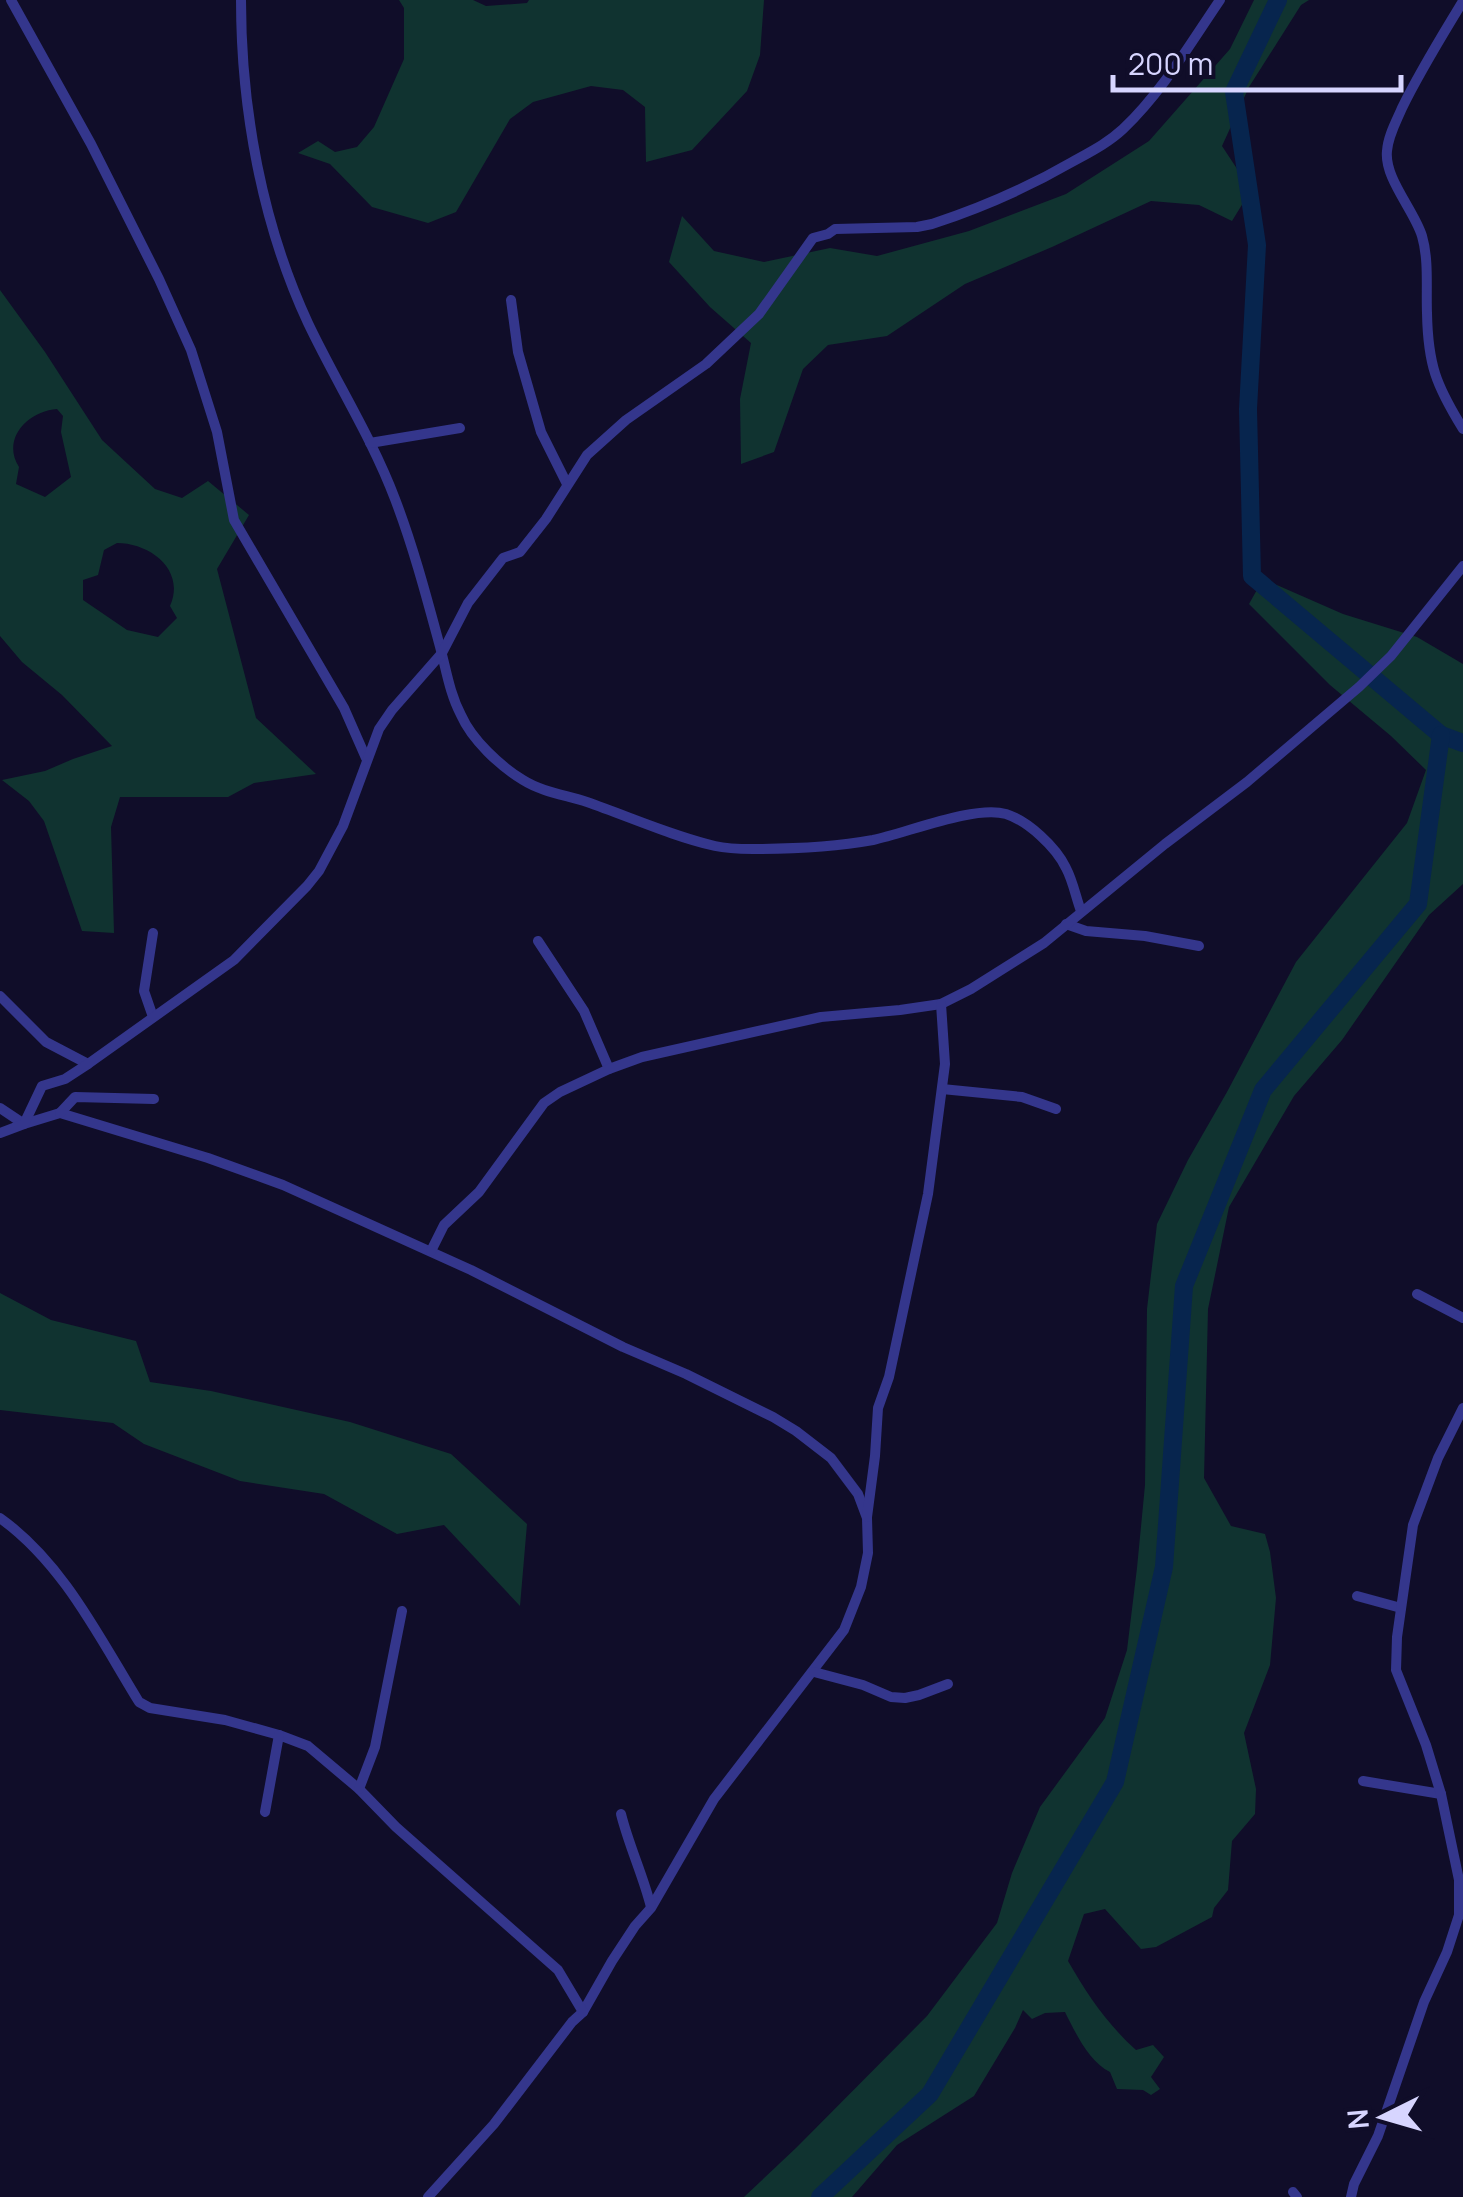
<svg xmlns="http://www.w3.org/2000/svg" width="1463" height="2197" font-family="Manrope,sans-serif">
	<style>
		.green { fill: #103330; fill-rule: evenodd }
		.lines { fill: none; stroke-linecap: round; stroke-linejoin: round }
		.river { stroke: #07254e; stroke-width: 18 }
		.minor { stroke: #34368c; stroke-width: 10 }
	</style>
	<rect width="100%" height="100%" fill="#100d29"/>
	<g class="green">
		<path d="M399,0h74l13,6 41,-3 2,-3h235l-4,55 -13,36 -55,59 -46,12 -1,-55 -22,-17 -32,-4 -58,16 -23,17 -54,93 -28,11 -56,-16 -42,-43 -32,-11 20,-12 17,11 22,-5 17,-20 30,-68v-51z"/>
		<path d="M1254,0h55l-8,5 -52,82 -27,59 29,44 -19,31 -33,-16 -48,-4 -99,46 -87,37 -78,52 -59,9 -25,24 -29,83 -33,12 -1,-65 11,-56 -41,-36 -41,-45 13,-46 32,35 50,11 66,-14 47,8 92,-25 97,-37 83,-53 81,-92z"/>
		<path d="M0,290l45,62 57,88 53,49 27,9 26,-17 41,34 -32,54 39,149 60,56 -62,9 -26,14h-108l-9,30 3,106 -32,-2 -38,-110 -15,-20 -27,-21 43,-9 28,-12 39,-13 -50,-51 -40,-33 -22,-26zM57,409l6,7 -2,16 10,45 -26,20 -29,-13 3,-17c-18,-28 9,-56 38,-58zM117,543c33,0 69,27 53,63l7,12 -19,19 -31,-7 -44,-30v-20l15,-5 6,-25z"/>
		<path d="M1263,579l80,35 74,23 46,27v220l-34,31 -87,125 -48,56 -65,111 -21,102 -4,169 27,48 34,8 5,18 6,46 -6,67 -26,68 12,56 -1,25 -23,27 -4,49 -14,18 -2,9 -56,30 -15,2 -36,-40 -21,5 -16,47c19,33 39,63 68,89l17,-5 11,12 -13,20 9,12 -9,6 -8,-5 -26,-1 -7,-17c-21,-10 -35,-40 -45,-60l-20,1 -13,6 -9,-9 -8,18 -41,68 -77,49 -45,52h-108l53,-50 130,-131 70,-93 15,-50 28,-66 65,-89 22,-68 10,-82 8,-83 2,-176 10,-85 31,-64 39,-68 69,-130 111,-139 19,-53 -35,-34 -61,-51 -81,-81z"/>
		<path d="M0,1293l51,27 85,21 14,41 61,9 139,31 101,32 76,70 -7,82 -76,-81 -47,9 -73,-40 -84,-13 -96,-37 -31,-21 -113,-13z"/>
	</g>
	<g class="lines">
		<g class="river">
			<path d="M1278,0l-44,92 23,153 -9,164 4,167 189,159 22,8"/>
			<path d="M820,2197l110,-103 185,-312 49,-215 20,-281 79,-196 155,-186 23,-169"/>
		</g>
		<g class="minor">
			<path d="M11,0l80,144 68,135 32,71 26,82 17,88 110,188 22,50"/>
			<path d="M241,0c0,109 21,224 67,323 28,59 64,115 87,176 18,47 31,96 44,144 7,25 10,49 22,72 11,25 39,51 62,65 19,12 43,15 64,22 43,15 85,34 128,44 13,3 26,3 38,3 40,0 81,-2 120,-9 34,-7 101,-35 133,-26 22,7 50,33 60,54 7,13 10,30 15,43"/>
			<path d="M1463,1c-21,35 -43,70 -61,107 -6,14 -14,28 -15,43 -3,27 27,59 35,85 7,24 4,52 5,77 1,52 9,72 36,116"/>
			<path d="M511,300l7,52 23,80 26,52"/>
			<path d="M370,443l90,-15"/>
			<path d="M1066,924l20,7 59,5 54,10"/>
			<path d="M538,941l46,70 25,58"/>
			<path d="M0,996l46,46 42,22"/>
			<path d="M153,1017l-9,-26 9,-58"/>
			<path d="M942,1089l80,8 34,12"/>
			<path d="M0,1108l24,16 36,-11 148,45 75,27 188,85 152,77 63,27 87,43 23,14 35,27 27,36 9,24 1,35 -7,34 -17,43 -130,169 -63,109 -16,18 -23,35 -29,51 -11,10 -78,102 -66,73"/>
			<path d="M60,1113l15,-16 79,2"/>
			<path d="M0,1133l24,-9 18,-38 23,-7 23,-15 146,-104 73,-74 12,-15 24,-45 36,-97 13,-19 50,-57 26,-50 35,-45 17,-6 26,-33 41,-64 39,-35 80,-56 53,-50 54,-76 15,-4 7,-5 82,-2 15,-3c49,-16 95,-36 140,-62 18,-10 36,-19 51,-33 39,-37 67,-85 97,-129"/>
			<path d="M431,1251l13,-26 35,-33 65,-89 16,-11 49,-23 33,-12 179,-40 79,-7 41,-6 30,-15 73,-46 121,-99 82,-62 112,-95 32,-31 72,-90"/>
			<path d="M1417,1294l46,24"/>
			<path d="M867,1517l8,-61 3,-48 11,-31 39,-183 17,-130 -4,-60"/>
			<path d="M0,1518c63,45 99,119 139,184l11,6 75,12 54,15 29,11 51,43 37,38 162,143 25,42"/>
			<path d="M1357,1596l44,12"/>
			<path d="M814,1672l49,13 28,12 14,1 14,-3 29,-11"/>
			<path d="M1363,1781l78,13"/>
			<path d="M359,1789l16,-42 27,-136"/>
			<path d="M265,1812l14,-77"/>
			<path d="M621,1814c8,32 22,61 30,93"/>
			<path d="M1293,2192l4,5"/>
			<path d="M1351,2197l3,-13 24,-48 46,-134 23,-50 12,-37v-35l-18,-86 -15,-49 -30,-75 1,-33 16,-112 25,-67 25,-50"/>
		</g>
	</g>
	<g transform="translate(1383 2117) rotate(265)" stroke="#100d29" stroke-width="8" paint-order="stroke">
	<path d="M0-8L18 38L0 25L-18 38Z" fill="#d7d5ff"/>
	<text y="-15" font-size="28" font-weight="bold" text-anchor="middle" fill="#d7d5ff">N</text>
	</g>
	<path d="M1113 75v15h288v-15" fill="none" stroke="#d7d5ff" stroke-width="5"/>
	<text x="1128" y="75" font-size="30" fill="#d7d5ff" stroke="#100d29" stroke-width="8" paint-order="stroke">200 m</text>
</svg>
